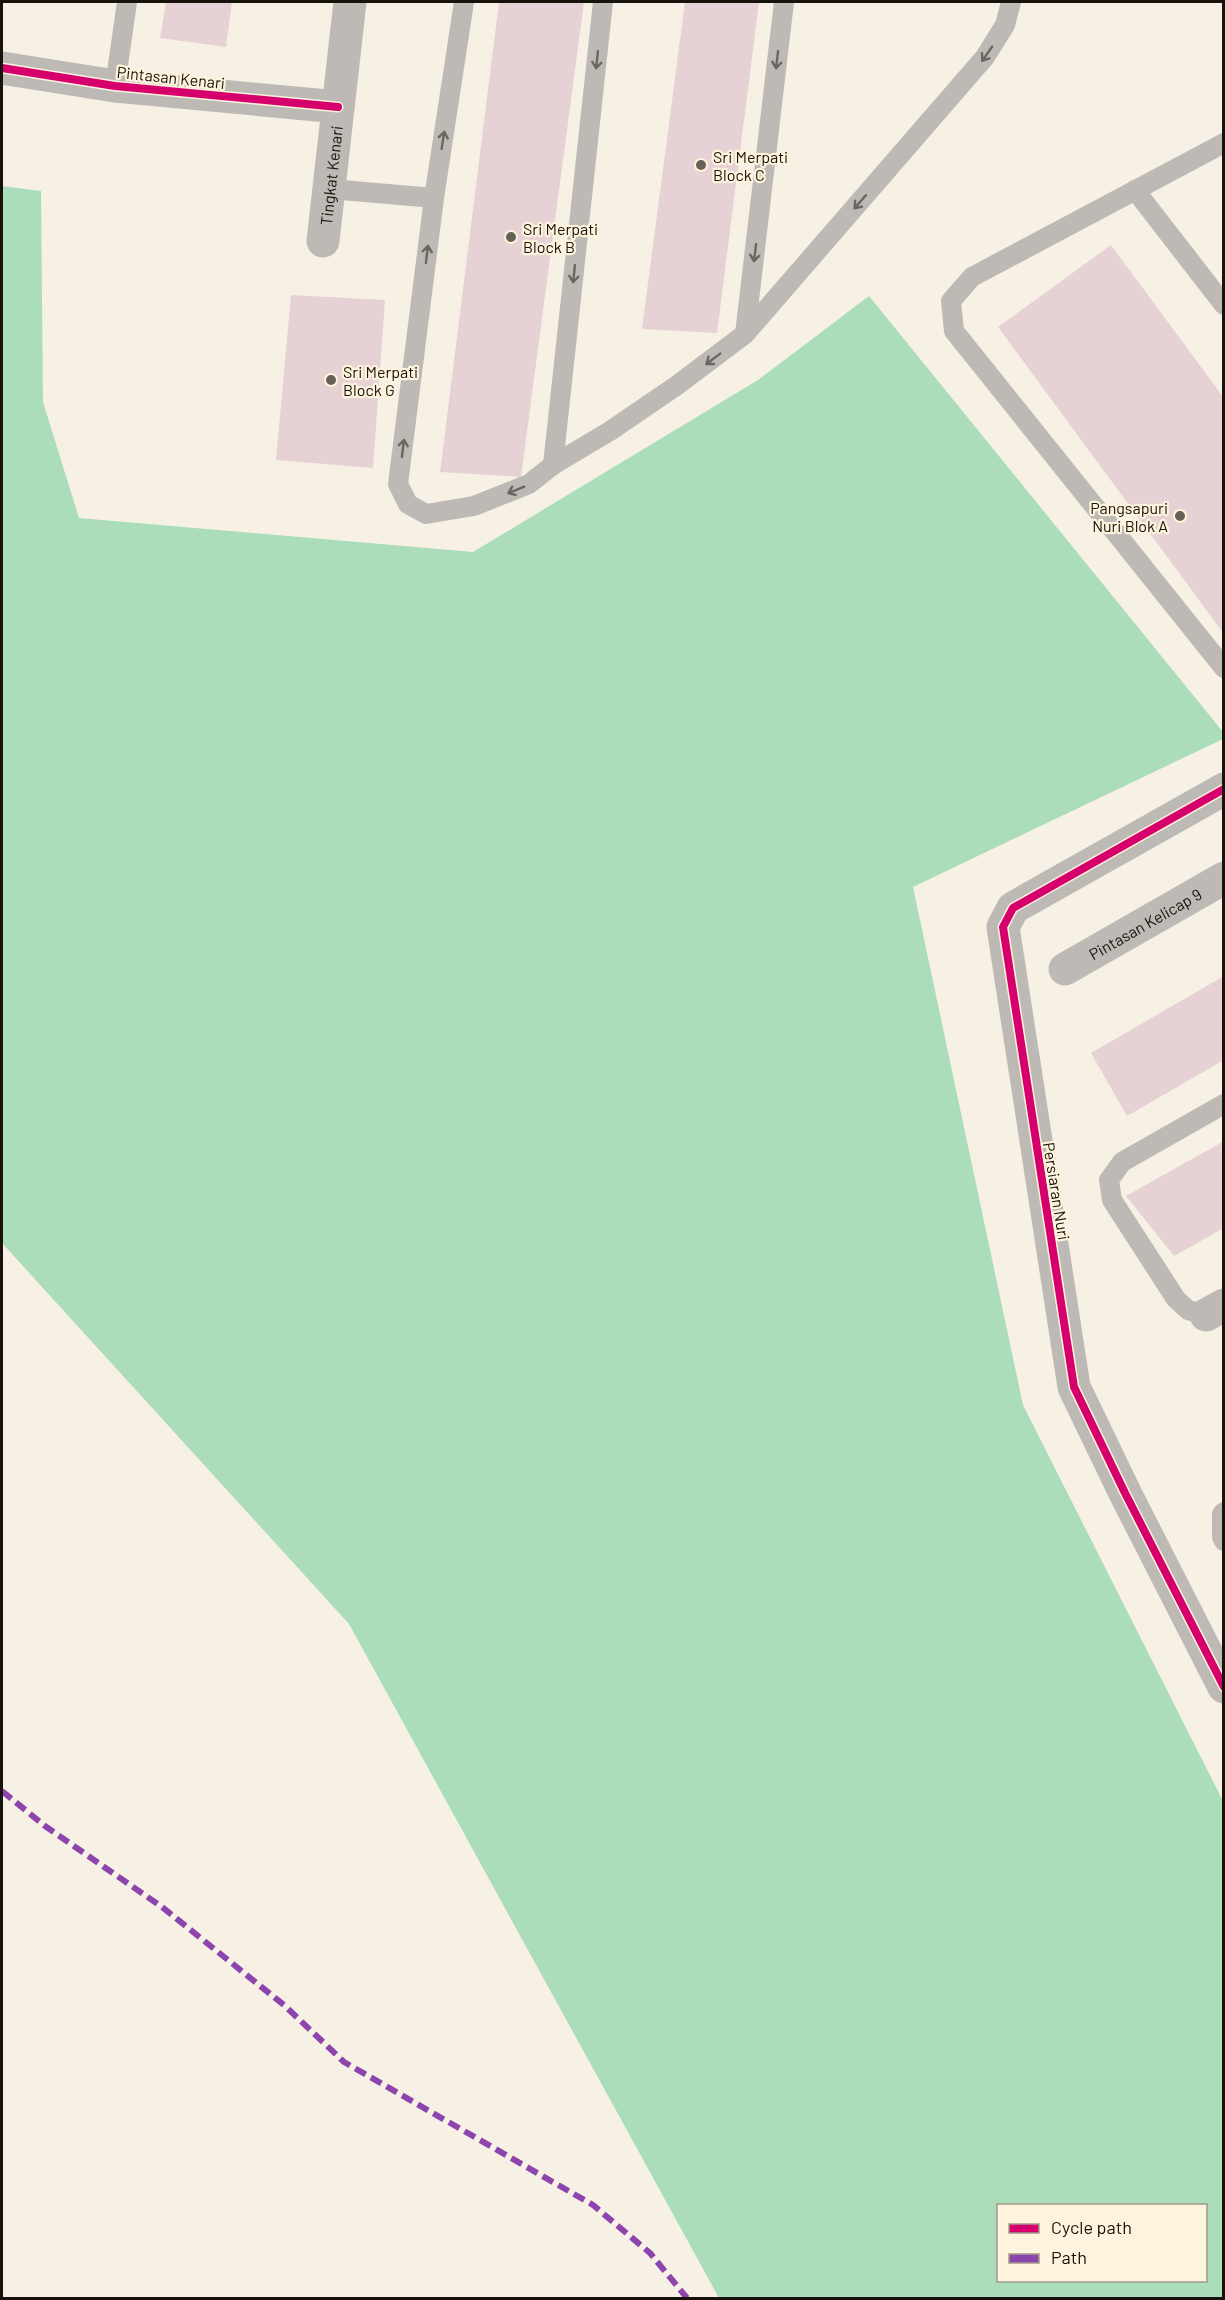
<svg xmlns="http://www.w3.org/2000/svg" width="1225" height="2300" font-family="Barlow,sans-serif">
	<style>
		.forest { fill: #abddbb; fill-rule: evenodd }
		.building { fill: #e6d2d4 }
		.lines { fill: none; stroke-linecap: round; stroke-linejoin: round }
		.service { stroke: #bdb9b5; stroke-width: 20 }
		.minor { stroke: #bdb9b5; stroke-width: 33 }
		.tertiary { stroke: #bdb9b5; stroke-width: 33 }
		.quiet { stroke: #8e44ad; stroke-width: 6; stroke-dasharray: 12 6; stroke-linecap: butt }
		.cycleway-casing { stroke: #fef4de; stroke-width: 11 }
		.cycleway { stroke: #d6006c; stroke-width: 8 }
		.oneway { stroke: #6a6660 }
		.poi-dot { fill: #666157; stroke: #fef4de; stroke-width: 2 }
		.labels { text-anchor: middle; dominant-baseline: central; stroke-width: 4.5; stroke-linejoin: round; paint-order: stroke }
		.street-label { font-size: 16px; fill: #18130a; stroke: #fef4de }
		.poi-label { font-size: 16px; fill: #18130a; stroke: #fef4de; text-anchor: start }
	</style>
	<rect width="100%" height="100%" fill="#f7f1e5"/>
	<path class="forest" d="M2,186l39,5 2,211 36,116 394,34 285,-172 111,-84 354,436v7l-310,148 110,518 200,396v497h-504l-370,-674 -347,-381zM998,2206h208v74h-208z"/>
	<g class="building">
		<path d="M166,2h66l-6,45 -66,-9z"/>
		<path d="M499,2h85l-63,475 -81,-5z"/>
		<path d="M685,2h74l-42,331 -75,-4z"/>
		<path d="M1111,245l113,153v236l-226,-307z"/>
		<path d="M291,295l94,5 -12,168 -97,-8z"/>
		<path d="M1224,976v84l-97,56 -36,-63z"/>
		<path d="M1224,1141v87l-50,28 -48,-60z"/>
	</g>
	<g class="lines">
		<g class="service">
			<path d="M464,2l-30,196 -36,286 10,20 18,10 48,-8 55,-22 24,-19 57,-34 66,-45 69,-52 240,-277 20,-32 6,-23"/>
			<path d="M115,86l12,-84"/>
			<path d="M1224,143l-252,134 -21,24 3,30 270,337"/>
			<path d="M330,189l104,9"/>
			<path d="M1135,190l89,115"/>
			<path d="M745,334l39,-332"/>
			<path d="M553,465l50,-463"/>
			<path d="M1206,1315l-18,-5 -12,-11 -64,-99 -3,-20 13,-18 102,-58"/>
			<path d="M1224,1512l-2,2v23l2,4"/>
		</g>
		<g class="minor">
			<path d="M2,68l113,18 223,21"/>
			<path d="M1224,789l-211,119 -10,19 71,460 51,106 99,194"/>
			<path id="s1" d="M1065,969l159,-91"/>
			<path d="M1206,1315l18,-10"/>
		</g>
		<path class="tertiary" id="s2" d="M323,241l27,-239"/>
		<path class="quiet" d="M2,1791l43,35 117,81 122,98 60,57 249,143 57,48 37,45"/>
		<defs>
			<g id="cycleway">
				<path d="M2,68l113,18 223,21"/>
				<path d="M1224,789l-211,119 -10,19 71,460 51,106 99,194"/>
			</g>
		</defs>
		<use href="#cycleway" class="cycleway-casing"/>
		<use href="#cycleway" class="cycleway"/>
	</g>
	<defs><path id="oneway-shaft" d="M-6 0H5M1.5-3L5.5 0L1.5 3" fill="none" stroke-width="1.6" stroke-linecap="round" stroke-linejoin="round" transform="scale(1.5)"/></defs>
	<g class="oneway">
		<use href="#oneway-shaft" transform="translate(987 54) rotate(125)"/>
		<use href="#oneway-shaft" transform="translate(597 60) rotate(96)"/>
		<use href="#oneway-shaft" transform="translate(777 60) rotate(97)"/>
		<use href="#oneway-shaft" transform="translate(443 140) rotate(-81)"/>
		<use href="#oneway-shaft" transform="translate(860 202) rotate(131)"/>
		<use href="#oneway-shaft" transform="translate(755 253) rotate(97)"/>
		<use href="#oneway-shaft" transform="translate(427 254) rotate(-83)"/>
		<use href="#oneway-shaft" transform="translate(574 274) rotate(96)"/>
		<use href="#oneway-shaft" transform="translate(713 359) rotate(143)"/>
		<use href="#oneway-shaft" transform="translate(403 448) rotate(-83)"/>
		<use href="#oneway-shaft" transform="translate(516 490) rotate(158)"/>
	</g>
	<g class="poi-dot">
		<circle cx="701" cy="165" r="6"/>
		<circle cx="511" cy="237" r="6"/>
		<circle cx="331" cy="380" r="6"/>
		<circle cx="1180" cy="516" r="6"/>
	</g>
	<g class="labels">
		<g class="street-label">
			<text transform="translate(171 77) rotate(6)">Pintasan Kenari</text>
			<text stroke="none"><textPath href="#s2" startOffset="66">Tingkat Kenari</textPath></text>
			<text stroke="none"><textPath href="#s1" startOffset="92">Pintasan Kelicap 9</textPath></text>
			<text transform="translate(1057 1191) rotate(81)">Persiaran Nuri</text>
		</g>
		<g class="poi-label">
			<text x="713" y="156">Sri Merpati<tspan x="713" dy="18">Block C</tspan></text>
			<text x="523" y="228">Sri Merpati<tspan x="523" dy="18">Block B</tspan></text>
			<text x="343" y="371">Sri Merpati<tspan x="343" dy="18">Block G</tspan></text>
			<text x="1168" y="507" text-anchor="end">Pangsapuri<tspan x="1168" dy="18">Nuri Blok A</tspan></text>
		</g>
	</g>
	<rect width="1225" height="2300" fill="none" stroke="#18130a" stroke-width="6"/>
	<rect x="997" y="2204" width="210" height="78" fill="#fef4de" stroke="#a29a89" stroke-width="1.5"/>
	<rect x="1009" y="2224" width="30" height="9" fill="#d6006c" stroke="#a29a89" stroke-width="1.5"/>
	<text x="1051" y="2234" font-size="18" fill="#18130a">Cycle path</text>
	<rect x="1009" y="2254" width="30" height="9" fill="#8e44ad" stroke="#a29a89" stroke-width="1.5"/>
	<text x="1051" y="2264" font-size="18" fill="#18130a">Path</text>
</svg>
